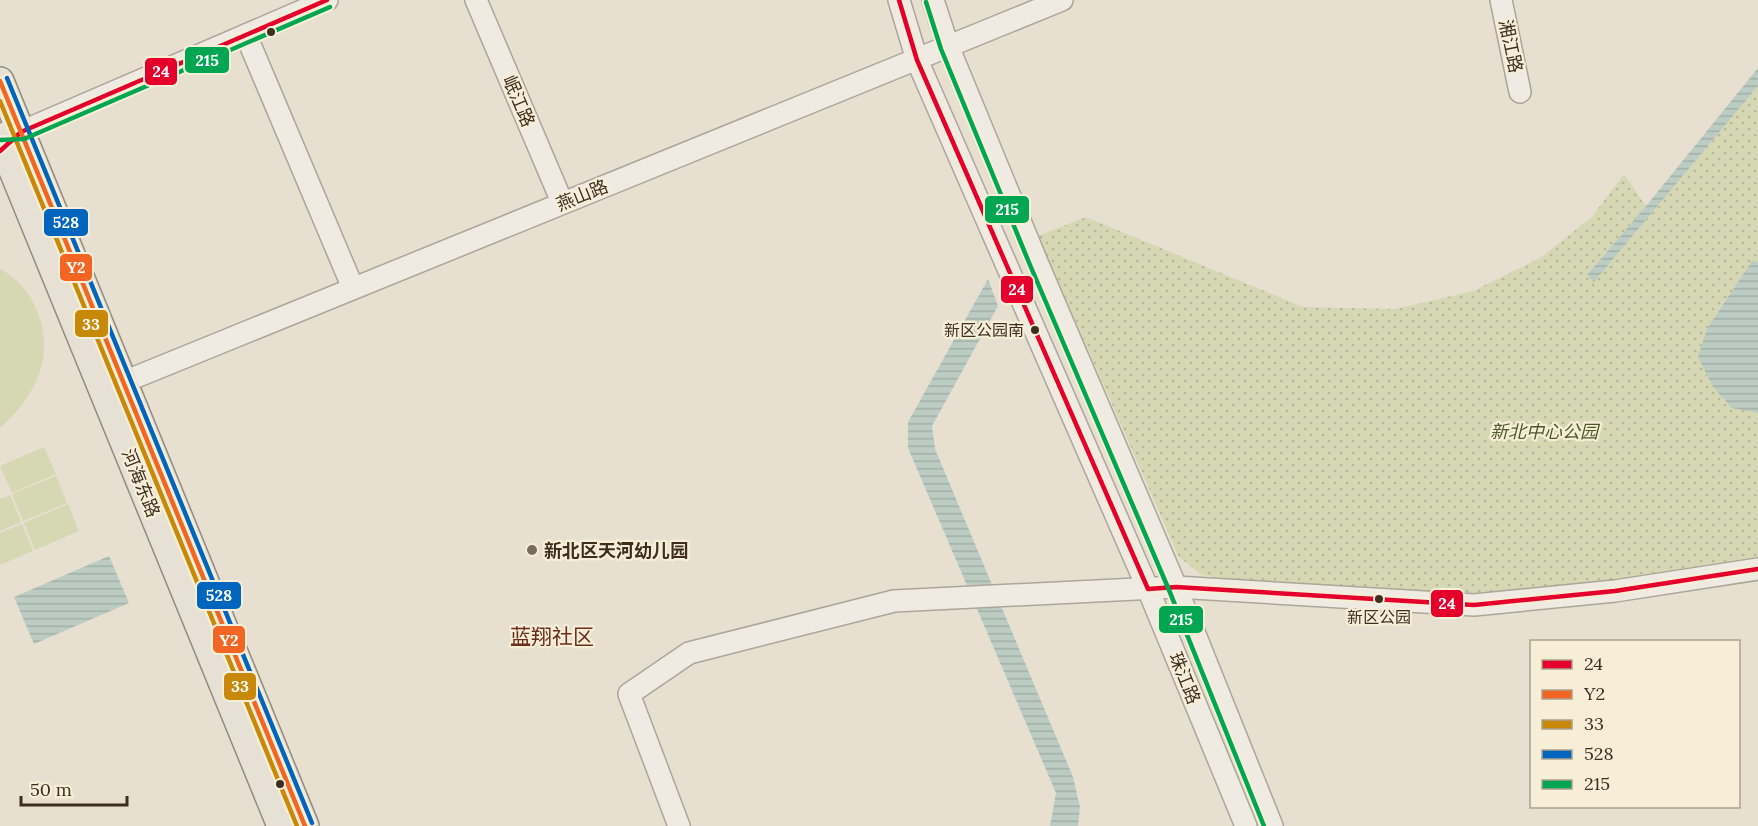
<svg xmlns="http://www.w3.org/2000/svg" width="1758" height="826" font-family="Lora,'Noto Sans SC',serif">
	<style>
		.green { fill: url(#green-dots) }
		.pitch { fill: #d6d7b3 }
		.water { fill: url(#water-rules) }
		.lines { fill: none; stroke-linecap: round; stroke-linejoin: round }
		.minor-casing { stroke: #ada599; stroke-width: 24 }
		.major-casing { stroke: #928b80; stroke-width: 30 }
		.minor { stroke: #efebe3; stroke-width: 21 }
		.major { stroke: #e6e1d4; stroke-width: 27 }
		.bus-1-casing { stroke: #f7eed8; stroke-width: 9 }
		.bus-2-casing { stroke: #f7eed8; stroke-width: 9 }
		.bus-3-casing { stroke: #f7eed8; stroke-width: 9 }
		.bus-4-casing { stroke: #f7eed8; stroke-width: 9 }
		.bus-5-casing { stroke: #f7eed8; stroke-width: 9 }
		.bus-1 { stroke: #e4002b; stroke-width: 4.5 }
		.bus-2 { stroke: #f26522; stroke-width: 4.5 }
		.bus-3 { stroke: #c88808; stroke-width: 4.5 }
		.bus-4 { stroke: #0065bd; stroke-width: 4.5 }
		.bus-5 { stroke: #00a651; stroke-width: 4.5 }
		.bus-dot { fill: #3d2e20; stroke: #f7eed8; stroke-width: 2 }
		.poi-dot { fill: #786c5e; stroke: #f7eed8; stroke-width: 2 }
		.labels { text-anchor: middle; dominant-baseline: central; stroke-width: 4.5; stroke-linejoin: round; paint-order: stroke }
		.bus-label { font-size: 16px; fill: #3d2e20; stroke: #f7eed8; text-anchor: end }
		.street-label { font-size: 18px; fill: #3d2e20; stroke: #f7eed8 }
		.park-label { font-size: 18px; font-style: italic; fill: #4d5a26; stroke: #f7eed8 }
		.poi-label { font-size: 18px; font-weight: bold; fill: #3d2e20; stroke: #f7eed8; text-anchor: start }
		.quarter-label { font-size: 21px; fill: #6b2e1e; stroke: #f7eed8 }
		.line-badge { stroke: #f7eed8; stroke-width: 2 }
		.badge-label { font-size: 16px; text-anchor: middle; font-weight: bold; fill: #fff }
	</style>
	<defs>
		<pattern id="green-dots" width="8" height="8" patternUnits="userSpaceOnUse" patternTransform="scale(1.5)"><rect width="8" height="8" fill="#d6d7b3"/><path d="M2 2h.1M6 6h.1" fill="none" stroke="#b9b99a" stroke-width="1.8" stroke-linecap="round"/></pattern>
		<pattern id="water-rules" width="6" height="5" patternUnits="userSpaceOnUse" patternTransform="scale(1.5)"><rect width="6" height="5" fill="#bcccc2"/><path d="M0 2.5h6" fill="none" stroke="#a2b0a6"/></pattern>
	</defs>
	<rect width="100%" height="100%" fill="#e7e0d1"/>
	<path class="green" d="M1758,86v475l-144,22 -142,13 -245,-17 -25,-4 -23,-18 -141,-321 48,-19 217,90 93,2 77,-18 67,-33 51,-40 33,-44 22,32 -59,69 7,7z"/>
	<g class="pitch">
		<path d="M0,269c17,9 29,23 36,40 21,46 -1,88 -36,119z"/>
		<path d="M44,447l12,27 -44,19 -12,-27z"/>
		<path d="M56,476l11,27 -44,18 -11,-27z"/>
		<path d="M10,495l11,27 -21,9v-32z"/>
		<path d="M68,504l11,27 -44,19 -11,-27z"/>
		<path d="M22,524l11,27 -33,14v-32z"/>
	</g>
	<g class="water">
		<path d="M1758,68v18l-164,196 -7,-7 59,-69z"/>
		<path d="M1752,261l6,1v151l-26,-5 -19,-21 -15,-30 9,-28z"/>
		<path d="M988,279l10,27 -66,120 3,23 138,328 7,30 -2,19h-28l6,-33 -148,-345v-26z"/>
		<path d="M109,556l20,47 -95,41 -20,-47z"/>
	</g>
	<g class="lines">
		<defs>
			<g id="minor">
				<path d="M476,0l86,202"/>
				<path d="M899,0l18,60 231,529 98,237"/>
				<path d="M933,0l15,46 89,216 139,325 96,239"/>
				<path d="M1501,0l19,92"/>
				<path d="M246,35l107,253"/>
				<path d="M7,132h14l306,-132"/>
				<path d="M109,388l953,-388"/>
				<path d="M679,826l-50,-132 60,-41 205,-52 282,-14 298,18 141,-14 143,-22"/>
			</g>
			<g id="major">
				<path d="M0,81l305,745"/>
				<path d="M0,139l281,687"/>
			</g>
		</defs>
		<use href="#minor" class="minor-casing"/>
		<use href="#major" class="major-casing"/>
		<use href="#minor" class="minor"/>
		<use href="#major" class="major"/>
		<defs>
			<g id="bus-1">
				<path d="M899,0l18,60 231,529 28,-2 298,18 141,-14 143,-22"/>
				<path d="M0,151l21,-19 306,-132"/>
			</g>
			<path id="bus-2" d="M0,81l305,745"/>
			<path id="bus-3" d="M0,101l297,725"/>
			<path id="bus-4" d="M7,78l305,745"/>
			<g id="bus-5">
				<path d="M926,2l15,47 89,216 139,325 95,236"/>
				<path d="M0,140l24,-1 306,-132"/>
			</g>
		</defs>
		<use href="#bus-1" class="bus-1-casing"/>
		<use href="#bus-2" class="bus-2-casing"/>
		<use href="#bus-3" class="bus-3-casing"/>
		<use href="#bus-4" class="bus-4-casing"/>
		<use href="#bus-5" class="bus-5-casing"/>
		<use href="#bus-1" class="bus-1"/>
		<use href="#bus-2" class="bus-2"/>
		<use href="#bus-3" class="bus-3"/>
		<use href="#bus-4" class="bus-4"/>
		<use href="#bus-5" class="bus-5"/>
	</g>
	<g class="bus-dot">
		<circle cx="271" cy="32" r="5"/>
		<circle cx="1035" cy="330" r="5"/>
		<circle cx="1379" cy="599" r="5"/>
		<circle cx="280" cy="784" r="5"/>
	</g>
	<circle class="poi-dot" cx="532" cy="550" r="6"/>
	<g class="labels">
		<g class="bus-label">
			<text x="1024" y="330">新区公园南</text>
			<text x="1379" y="617" text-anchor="middle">新区公园</text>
		</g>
		<g class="street-label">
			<text transform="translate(1511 46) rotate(78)">湘江路</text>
			<text transform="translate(519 101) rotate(67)">岷江路</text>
			<text transform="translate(582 195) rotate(-22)">燕山路</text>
			<text transform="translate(141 483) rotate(68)">河海东路</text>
			<text transform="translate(1185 678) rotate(68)">珠江路</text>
		</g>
		<g class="park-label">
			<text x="1544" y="431">新北中心公园</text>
		</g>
		<g class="poi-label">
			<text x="544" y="550">新北区天河幼儿园</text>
		</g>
		<g class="quarter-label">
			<text x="552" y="636">蓝翔社区</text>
		</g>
	</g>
	<g class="line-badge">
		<rect x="184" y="46" width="46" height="28" rx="6" fill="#00a651"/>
		<rect x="144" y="57" width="34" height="29" rx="6" fill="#e4002b"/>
		<rect x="984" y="195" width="46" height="29" rx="6" fill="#00a651"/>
		<rect x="43" y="208" width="46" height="29" rx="6" fill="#0065bd"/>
		<rect x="59" y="253" width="34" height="29" rx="6" fill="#f26522"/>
		<rect x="1000" y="275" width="34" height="29" rx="6" fill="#e4002b"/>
		<rect x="74" y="309" width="35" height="29" rx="6" fill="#c88808"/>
		<rect x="196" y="581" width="46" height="29" rx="6" fill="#0065bd"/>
		<rect x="1430" y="589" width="34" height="29" rx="6" fill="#e4002b"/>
		<rect x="1158" y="605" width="46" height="29" rx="6" fill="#00a651"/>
		<rect x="212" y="625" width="34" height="29" rx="6" fill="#f26522"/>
		<rect x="223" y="672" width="34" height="29" rx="6" fill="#c88808"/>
	</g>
	<g class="badge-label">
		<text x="207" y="66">215</text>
		<text x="161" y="77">24</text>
		<text x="1007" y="215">215</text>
		<text x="66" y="228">528</text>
		<text x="76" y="273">Y2</text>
		<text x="1017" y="295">24</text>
		<text x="91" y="330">33</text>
		<text x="219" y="601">528</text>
		<text x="1447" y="609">24</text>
		<text x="1181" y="625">215</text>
		<text x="229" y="646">Y2</text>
		<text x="240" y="692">33</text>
	</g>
	<rect x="1530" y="640" width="210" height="168" fill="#f7eed8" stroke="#ada18e" stroke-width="1.5"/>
	<rect x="1542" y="660" width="30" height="9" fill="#e4002b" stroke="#ada18e" stroke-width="1.5"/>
	<text x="1584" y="670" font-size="18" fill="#3d2e20">24</text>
	<rect x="1542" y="690" width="30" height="9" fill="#f26522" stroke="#ada18e" stroke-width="1.5"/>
	<text x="1584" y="700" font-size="18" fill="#3d2e20">Y2</text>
	<rect x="1542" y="720" width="30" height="9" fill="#c88808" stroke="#ada18e" stroke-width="1.5"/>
	<text x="1584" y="730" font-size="18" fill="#3d2e20">33</text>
	<rect x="1542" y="750" width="30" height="9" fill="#0065bd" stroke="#ada18e" stroke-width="1.5"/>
	<text x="1584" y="760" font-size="18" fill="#3d2e20">528</text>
	<rect x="1542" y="780" width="30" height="9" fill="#00a651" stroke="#ada18e" stroke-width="1.5"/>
	<text x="1584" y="790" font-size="18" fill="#3d2e20">215</text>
	<path d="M21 796v9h106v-9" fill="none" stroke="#3d2e20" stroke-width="3"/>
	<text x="30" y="796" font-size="18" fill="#3d2e20" stroke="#f7eed8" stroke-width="4.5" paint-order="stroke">50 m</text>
</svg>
